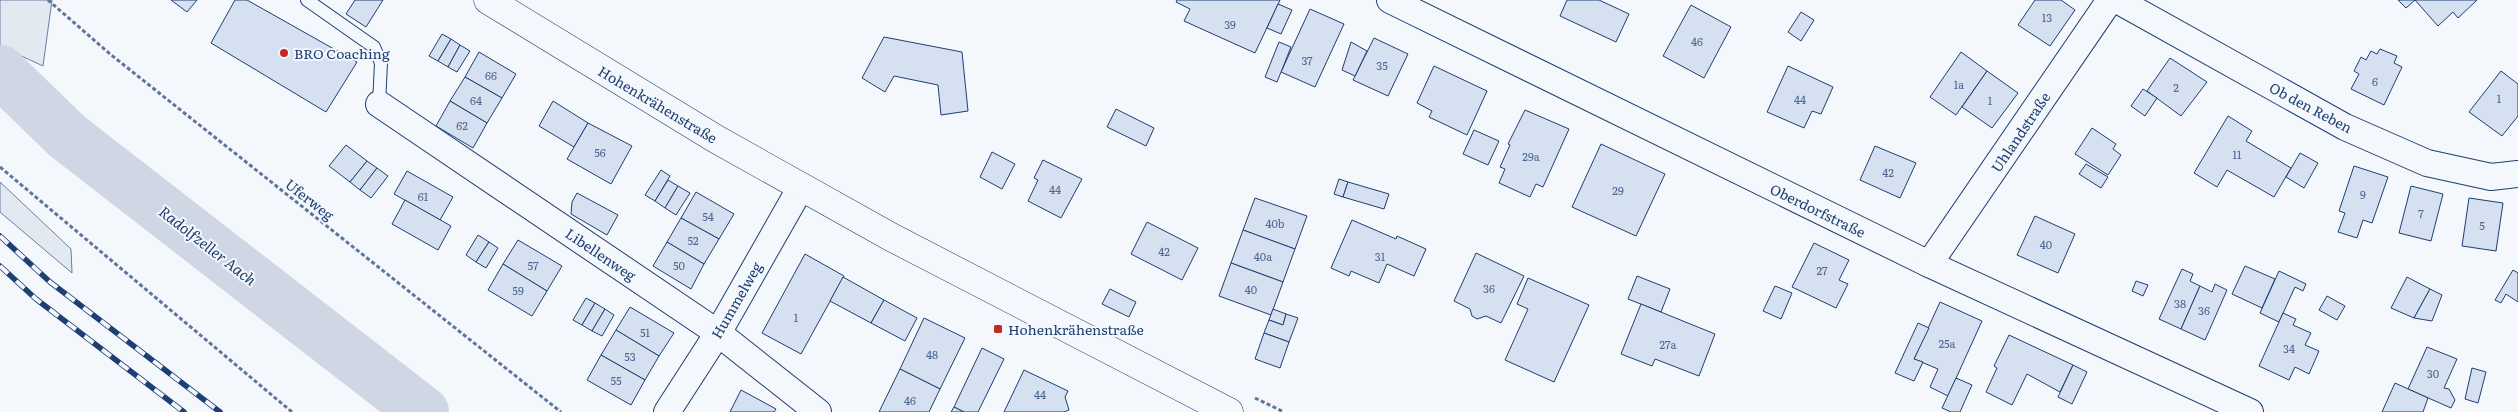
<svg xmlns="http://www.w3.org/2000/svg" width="2518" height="412" font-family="Literata,serif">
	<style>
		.green { fill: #e3e9f0; stroke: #687fa3 }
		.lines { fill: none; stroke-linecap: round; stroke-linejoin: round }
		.river { stroke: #cfd7e4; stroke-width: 52 }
		.building { fill: #d5e0f0; stroke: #1d3f73 }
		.lane-casing { stroke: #1d3f73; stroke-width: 14 }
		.street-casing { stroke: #1d3f73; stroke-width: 28 }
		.secondary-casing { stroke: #1d3f73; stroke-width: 29 }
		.path { stroke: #5e769c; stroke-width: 3; stroke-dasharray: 4 2.5; stroke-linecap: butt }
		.lane { stroke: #f4f7fb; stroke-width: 12 }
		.street { stroke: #f4f7fb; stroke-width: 26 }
		.secondary { stroke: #f4f7fb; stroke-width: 28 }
		.rail-casing { stroke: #1d3f73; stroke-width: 5.5 }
		.rail { stroke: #f4f7fb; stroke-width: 4; stroke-dasharray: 11; stroke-linecap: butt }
		.poi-dot { fill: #c62828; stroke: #f4f7fb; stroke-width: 2 }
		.labels { text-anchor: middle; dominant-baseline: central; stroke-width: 4; stroke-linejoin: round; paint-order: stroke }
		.number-label { font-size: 11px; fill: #4b6792 }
		.poi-label { font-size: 14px; fill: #1d3f73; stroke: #f4f7fb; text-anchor: start }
		.street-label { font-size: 14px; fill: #1d3f73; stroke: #f4f7fb }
		.water-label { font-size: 15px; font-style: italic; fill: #1d3f73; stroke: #f4f7fb }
	</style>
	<rect width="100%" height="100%" fill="#f4f7fb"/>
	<g class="green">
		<path d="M0,0h52l-9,66 -43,-20z"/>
		<path d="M0,182l71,67 1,24 -72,-61z"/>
	</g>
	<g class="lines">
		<path class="river" d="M0,71l67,65 356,276"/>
	</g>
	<g class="building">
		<path d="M171,0h26l-10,12z"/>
		<path d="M235,0h12l110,62 -31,50 -115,-69z"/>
		<path d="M355,0h28l-17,27 -20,-13z"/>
		<path d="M1177,0h103l-25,53 -71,-32 6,-12 -14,-7z"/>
		<path d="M1567,0h32l30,14 -13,28 -56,-26z"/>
		<path d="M2035,0h26l14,10 -25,36 -32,-21z"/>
		<path d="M2398,0h17l-9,8z"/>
		<path d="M2415,0h62l-19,18 -5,-6 -15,14z"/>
		<path d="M1278,4l14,6 -11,24 -14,-6z"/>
		<path d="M1691,5l40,22 -27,51 -41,-22z"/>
		<path d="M1310,9l34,15 -29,63 -34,-15z"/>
		<path d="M1801,12l13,8 -13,21 -13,-9z"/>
		<path d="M442,34l9,5 -13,22 -9,-5z"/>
		<path d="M884,37l78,15 6,59 -27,4 -3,-30 -44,-9 -9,16 -23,-14z"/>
		<path d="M1374,38l34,16 -20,42 -35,-16z"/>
		<path d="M451,39l9,6 -12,22 -10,-6z"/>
		<path d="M1279,42l12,5 -14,35 -12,-5z"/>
		<path d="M1351,42l16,9 -12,25 -13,-6z"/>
		<path d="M460,45l10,6 -13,21 -9,-5z"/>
		<path d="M2380,49l17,7 -3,7 8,4 -18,38 -33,-16 8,-15 -5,-3 7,-14 5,3 5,-9 6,3z"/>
		<path d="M479,52l37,22 -14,24 -37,-21z"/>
		<path d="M1961,52l26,19 -31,44 -26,-18z"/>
		<path d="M2170,58l37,24 -26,34 -34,-25z"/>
		<path d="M1434,66l53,25 -20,44 -38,-18 3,-6 -15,-8z"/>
		<path d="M1788,66l45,21 -12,27 -9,-3 -8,17 -37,-16z"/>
		<path d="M1987,71l31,22 -26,35 -30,-21z"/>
		<path d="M2501,71l17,13v32l-16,20 -33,-24z"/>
		<path d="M465,77l37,21 -15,25 -37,-22z"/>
		<path d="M2143,89l14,9 -12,18 -14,-10z"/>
		<path d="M450,101l37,22 -14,25 -37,-22z"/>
		<path d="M553,101l35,22 -14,24 -35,-21z"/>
		<path d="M1116,109l38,19 -8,18 -39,-19z"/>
		<path d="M1525,110l44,19 -26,58 -7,-3 -6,13 -31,-14 6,-14 -5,-2 10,-22 -2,-1z"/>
		<path d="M2228,116l24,15 -6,10 45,27 -17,29 -47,-27 -10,17 -23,-14z"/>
		<path d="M588,123l44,23 -21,38 -44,-25z"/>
		<path d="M2092,128l24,16 -3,5 8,6 -13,20 -33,-21z"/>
		<path d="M1474,130l25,11 -11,24 -25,-11z"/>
		<path d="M1601,144l64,30 -29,62 -64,-29z"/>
		<path d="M346,145l21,16 -17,21 -21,-16z"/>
		<path d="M1875,146l41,17 -16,35 -40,-18z"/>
		<path d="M992,152l23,12 -13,25 -22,-12z"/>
		<path d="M2300,153l18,10 -14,25 -18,-11z"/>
		<path d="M1043,160l39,19 -21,39 -33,-17 10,-21 -4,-2z"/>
		<path d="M367,161l10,7 -17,22 -10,-8z"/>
		<path d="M2086,164l22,13 -7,11 -22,-14z"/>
		<path d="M2354,166l34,11 -16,46 -9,-3 -6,18 -19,-6 7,-19 -6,-2z"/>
		<path d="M377,168l11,8 -17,22 -11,-8z"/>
		<path d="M661,170l9,6 -15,25 -10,-6z"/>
		<path d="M407,171l46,26 -13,23 -46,-26z"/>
		<path d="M1339,179l9,3 -5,15 -9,-3z"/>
		<path d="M668,180l10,6 -13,22 -10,-7z"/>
		<path d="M1348,182l41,12 -5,15 -41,-12z"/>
		<path d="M678,186l12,7 -14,22 -11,-7z"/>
		<path d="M2411,186l32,8 -12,47 -32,-8z"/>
		<path d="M696,192l38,22 -15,25 -38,-21z"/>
		<path d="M577,193l41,22 -11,20 -36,-21 1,-12z"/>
		<path d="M1255,198l52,18 -12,33 -52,-19z"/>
		<path d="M2469,198l34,5 -7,48 -34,-5z"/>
		<path d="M405,200l46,26 -13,24 -46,-26z"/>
		<path d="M2035,216l40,18 -17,39 -41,-18z"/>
		<path d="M681,218l38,21 -15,25 -37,-22z"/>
		<path d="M1352,220l44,19 1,-3 29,13 -12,27 -27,-12 -8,19 -28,-12 -2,5 -18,-8z"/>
		<path d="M1147,222l51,26 -16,32 -51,-26z"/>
		<path d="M1243,230l52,19 -12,33 -52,-19z"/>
		<path d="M478,235l11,7 -13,20 -10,-7z"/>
		<path d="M518,240l44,26 -15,25 -44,-27z"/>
		<path d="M489,242l9,6 -12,20 -10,-6z"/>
		<path d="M667,242l37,22 -13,25 -38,-23z"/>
		<path d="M1814,243l35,17 -10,20 9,4 -12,24 -44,-21z"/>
		<path d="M1476,253l48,23 -23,47 -15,-7 -9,3 -5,-3 -2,-7 -16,-8z"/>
		<path d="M805,254l39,22 -43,78 -39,-21z"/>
		<path d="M1231,263l52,19 -12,33 -52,-19z"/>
		<path d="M503,264l44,27 -15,25 -44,-26z"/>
		<path d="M2245,266l30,13 -13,29 -30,-14z"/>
		<path d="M2182,269l11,5 -3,7 10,5 -19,43 -22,-10z"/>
		<path d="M2513,270l5,3v29l-12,-8 -5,9 -6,-3z"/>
		<path d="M2279,271l27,13 -3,7 -8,-4 -16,35 -19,-9z"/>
		<path d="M1637,276l33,13 -9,23 -33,-13z"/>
		<path d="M843,277l41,23 -13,23 -41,-22z"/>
		<path d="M2407,277l23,12 -16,29 -23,-10z"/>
		<path d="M1528,278l61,27 -35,77 -49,-22 23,-51 -11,-5z"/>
		<path d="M2136,281l12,4 -5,11 -11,-5z"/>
		<path d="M2215,284l12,6 -22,50 -24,-11 19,-43 12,6z"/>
		<path d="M1775,286l17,7 -11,26 -18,-8z"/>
		<path d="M1110,289l26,13 -7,15 -27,-13z"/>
		<path d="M2430,289l12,6 -10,26 -18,-3z"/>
		<path d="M2327,296l18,10 -8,14 -18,-10z"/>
		<path d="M586,298l9,5 -13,22 -9,-5z"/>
		<path d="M884,300l33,18 -12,23 -34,-18z"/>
		<path d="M1940,302l42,19 -34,75 -18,-9 8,-18 -24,-10z"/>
		<path d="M595,303l10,6 -13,22 -10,-6z"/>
		<path d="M1641,304l74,30 -16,42 -44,-17 -3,7 -31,-12z"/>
		<path d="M630,307l44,26 -15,23 -43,-26z"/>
		<path d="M605,309l9,6 -12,21 -10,-5z"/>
		<path d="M1273,309l13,5 -3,11 -14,-5z"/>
		<path d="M2283,313l13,6 -3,6 18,8 -6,12 14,6 -10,23 -14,-7 -6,13 -30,-14z"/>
		<path d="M1286,314l12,4 -9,24 -25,-9 5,-13 14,5z"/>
		<path d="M924,318l41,20 -25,51 -40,-20z"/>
		<path d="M1918,323l11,5 -15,31 9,3 -9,19 -19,-8z"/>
		<path d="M616,330l43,26 -14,24 -44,-25z"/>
		<path d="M1264,333l25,9 -9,26 -25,-9z"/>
		<path d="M2009,335l64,30 -13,27 -33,-18 -15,31 -26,-13 11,-24 -3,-2z"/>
		<path d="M2427,347l30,12 -13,29 5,1 6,11 -4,8 -43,-19z"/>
		<path d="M982,348l22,11 -26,53h-14l-10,-5z"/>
		<path d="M601,355l44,25 -14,25 -44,-25z"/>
		<path d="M2073,365l14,7 -15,32 -14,-7z"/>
		<path d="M2472,368l14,4 -8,31 -13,-4z"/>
		<path d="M900,369l40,20 -11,23h-50z"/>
		<path d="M1024,370l44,21 -3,6 4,13 -5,2h-60z"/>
		<path d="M1956,378l16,7 -12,27h-9l-9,-4z"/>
		<path d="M2395,383l33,15 -5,14h-41z"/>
		<path d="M741,390l35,19 -2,3h-44z"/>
		<path d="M954,407l10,5h-13z"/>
	</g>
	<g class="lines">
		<defs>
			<path id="lane" d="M307,0l67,47 7,16 -2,41"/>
			<g id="street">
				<path d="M1390,0l539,264 321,148"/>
				<path d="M2117,0l228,127 82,36 64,14 27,-3"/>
				<path d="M379,104l339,229 100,79"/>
				<path d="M1929,264l181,-264"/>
				<path d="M667,412l51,-79 83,-146"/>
			</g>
			<path id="secondary" d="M488,0l228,139 175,98 338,175"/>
		</defs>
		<use href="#lane" class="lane-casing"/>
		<use href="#street" class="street-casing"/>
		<use href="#secondary" class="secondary-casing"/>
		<g class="path">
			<path d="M48,0l62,54 451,358"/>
			<path d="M0,167l292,245"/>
			<path d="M1255,398l29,14"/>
		</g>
		<use href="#lane" class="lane"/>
		<use href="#street" class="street"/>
		<use href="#secondary" class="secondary"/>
		<defs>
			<g id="rail">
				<path d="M0,236l50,46 170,130"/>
				<path d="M0,266l36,33 148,113"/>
			</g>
		</defs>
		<use href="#rail" class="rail-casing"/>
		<use href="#rail" class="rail"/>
	</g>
	<g class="poi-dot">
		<circle cx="284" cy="53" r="5"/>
		<rect x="993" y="324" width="10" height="10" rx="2.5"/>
	</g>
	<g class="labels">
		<g class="number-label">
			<text x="2047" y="17">13</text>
			<text x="1230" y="24">39</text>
			<text x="1697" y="41">46</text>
			<text x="1307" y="60">37</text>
			<text x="1382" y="65">35</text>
			<text x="491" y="75">66</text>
			<text x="2375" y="81">6</text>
			<text x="1959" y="84">1a</text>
			<text x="2176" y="87">2</text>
			<text x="2499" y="98">1</text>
			<text x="1800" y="99">44</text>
			<text x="476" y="100">64</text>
			<text x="1990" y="100">1</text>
			<text x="462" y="125">62</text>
			<text x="600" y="152">56</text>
			<text x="2237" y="154">11</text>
			<text x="1531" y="156">29a</text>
			<text x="1888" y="172">42</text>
			<text x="1055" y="189">44</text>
			<text x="1618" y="190">29</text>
			<text x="2363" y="194">9</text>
			<text x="423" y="196">61</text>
			<text x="2421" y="213">7</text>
			<text x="708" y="216">54</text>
			<text x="1275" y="223">40b</text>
			<text x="2482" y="225">5</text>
			<text x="693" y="240">52</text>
			<text x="2046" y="244">40</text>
			<text x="1164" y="251">42</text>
			<text x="1263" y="256">40a</text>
			<text x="1380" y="256">31</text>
			<text x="533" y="265">57</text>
			<text x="679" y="265">50</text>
			<text x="1822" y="270">27</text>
			<text x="1489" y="288">36</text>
			<text x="1251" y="289">40</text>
			<text x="518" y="290">59</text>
			<text x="2180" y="303">38</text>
			<text x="2204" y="310">36</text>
			<text x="796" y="317">1</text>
			<text x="645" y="332">51</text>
			<text x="1947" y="343">25a</text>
			<text x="1668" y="344">27a</text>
			<text x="2289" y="348">34</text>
			<text x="932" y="354">48</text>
			<text x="630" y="356">53</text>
			<text x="2433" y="373">30</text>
			<text x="616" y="380">55</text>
			<text x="1040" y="394">44</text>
			<text x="910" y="400">46</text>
		</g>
		<g class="poi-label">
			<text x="294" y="53">BRO Coaching</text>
			<text x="1008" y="329">Hohenkrähenstraße</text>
		</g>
		<g class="street-label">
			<text transform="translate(658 104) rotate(31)">Hohenkrähenstraße</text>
			<text transform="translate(2311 107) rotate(28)">Ob den Reben</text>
			<text transform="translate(2020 132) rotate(-56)">Uhlandstraße</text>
			<text transform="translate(310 199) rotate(38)">Uferweg</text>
			<text transform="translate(1818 210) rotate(26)">Oberdorfstraße</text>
			<text transform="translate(601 254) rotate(34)">Libellenweg</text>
			<text transform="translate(736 300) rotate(-60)">Hummelweg</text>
		</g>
		<g class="water-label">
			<text transform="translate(208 245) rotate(38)">Radolfzeller Aach</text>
		</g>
	</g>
</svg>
